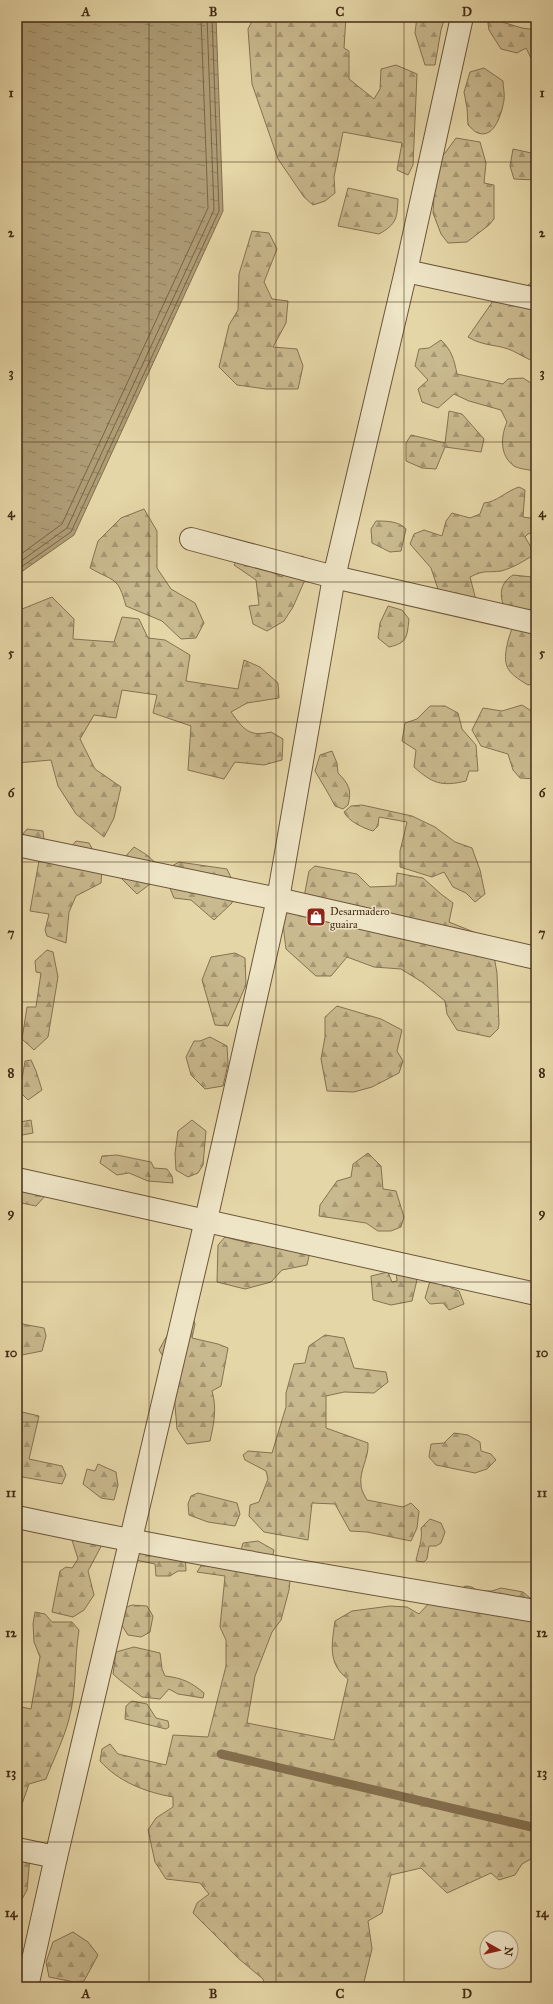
<svg xmlns="http://www.w3.org/2000/svg" width="553" height="2004" font-family="'IM FELL Great Primer',serif">
	<style>
		.forest { fill: url(#forest-firs); stroke: #867251 }
		.water { fill: url(#water-ripples); stroke: #836f4e }
		.lines { fill: none; stroke-linecap: round; stroke-linejoin: round }
		.shore { stroke: #786444; stroke-width: 1 }
		.stream { stroke: #836f4e; stroke-width: 9 }
		.street-casing { stroke: #6c5639; stroke-width: 24 }
		.street { stroke: #eee4c6; stroke-width: 22 }
		.grid { fill: none; stroke: #432b14; stroke-width: 1; stroke-opacity: 0.55 }
		.labels { text-anchor: middle; dominant-baseline: central; stroke-width: 3; stroke-linejoin: round; paint-order: stroke }
		.poi-label { font-size: 11px; fill: #432b14; stroke: #eee4c6; text-anchor: start }
		.neatline { fill: none; stroke: #432b14; stroke-width: 1.5 }
		.grid-label { font-size: 13px; text-anchor: middle; font-weight: bold; fill: #432b14 }
	</style>
	<defs>
		<pattern id="forest-firs" width="22" height="20" patternUnits="userSpaceOnUse"><rect width="22" height="20" fill="#c9b98e"/><path d="M5 1l3.5 6h-7zM16 11l3.5 6h-7z" fill="#a59773"/></pattern>
		<pattern id="water-ripples" width="26" height="14" patternUnits="userSpaceOnUse"><rect width="26" height="14" fill="#ae9c75"/><path d="M2 4q2-2 4 0t4 0M15 11q2-2 4 0t4 0" fill="none" stroke="#8f7f5f"/></pattern>
	</defs>
	<rect width="100%" height="100%" fill="#e5d6a7"/>
	<filter id="stains"><feTurbulence type="fractalNoise" baseFrequency=".005" numOctaves="4"/><feColorMatrix values="0 0 0 0 .2 0 0 0 0 .09 0 0 0 0 .02 0 0 0 .5 -.17"/></filter>
	<radialGradient id="worn" r=".72"><stop offset=".6" stop-color="#630" stop-opacity="0"/><stop offset="1" stop-color="#630" stop-opacity=".3"/></radialGradient>
	<g class="forest">
		<path d="M254,17h92l-2,31 5,3v28l25,20 6,-10 1,-20 15,-4 21,9 -4,91 -5,10 -11,-5 5,-27 -59,-11 -9,45 1,16 -10,8 -12,4 -9,-8 -26,-38 -26,-75 -4,-55z"/>
		<path d="M417,17h28l-4,13 -6,35h-10l-10,-32z"/>
		<path d="M487,17h16l-1,5 20,6 14,2v38l-10,-20 -9,5 -16,-4 -12,-19z"/>
		<path d="M484,68l19,13c0,6 2,13 1,19 -2,12 -9,39 -26,33 -4,-1 -7,-6 -10,-8l-1,-17 -3,-16 6,-20z"/>
		<path d="M456,138l24,4 6,21 -2,20 10,2v34l-5,6 -22,17 -19,1 -7,-9 -8,-21 1,-17 -7,-27 18,-16z"/>
		<path d="M513,149l23,5v26l-22,-1 -4,-13z"/>
		<path d="M348,188l50,11c-1,19 -1,25 -19,35l-41,-8z"/>
		<path d="M252,231l17,2 8,16 -13,33 8,17 16,2 -2,22 -13,24 24,2 6,17 -5,23h-32l-29,-4 -18,-18 10,-42 9,-15 1,-36z"/>
		<path d="M536,279v83c-9,-3 -15,-7 -23,-11 -14,-7 -29,-4 -45,-14l25,-36 25,-3 2,-7z"/>
		<path d="M441,340c11,11 13,19 16,34l46,10 5,-5 15,-1 13,8v85c-6,-1 -17,-2 -22,-5 -15,-11 -13,-30 -7,-44l-6,-12 -32,-9 -15,-7 -16,14 -16,-6 -4,-13 10,-9 -13,-14 4,-17 10,-1z"/>
		<path d="M449,411l13,3 22,25 -3,13 -36,-5 -9,22 -14,-1 -16,-7v-18l5,-8 34,8z"/>
		<path d="M519,487l6,3 -2,27 13,2v12l-8,3 -3,3 10,17c-11,7 -22,14 -34,17 -14,2 -15,-2 -31,6l7,27 -24,6 -15,-21 -7,-21 -21,-24 4,-10 10,-4 18,6 4,-15 6,-8 18,5 10,-4 4,-11c13,-1 22,-12 35,-16z"/>
		<path d="M144,509l13,22v37l14,21 24,14 9,20 -8,15 -15,1 -19,-18 -36,-15c-8,-30 -12,-24 -36,-38l8,-27 23,-23z"/>
		<path d="M376,521c10,0 23,0 30,8l-5,22 -11,1 -18,-9 -1,-14z"/>
		<path d="M246,546l24,25 12,6 3,-14 17,-7 15,9 -13,17 -11,25 -9,14 -17,10 -14,-7 -4,-18 10,-1 -3,-25 -22,-15z"/>
		<path d="M513,575l19,2 4,-2v108l-8,2c-22,-13 -26,-19 -20,-44 1,-5 4,-11 4,-15 0,-4 -4,-8 -5,-11 -7,-16 -10,-30 6,-40z"/>
		<path d="M52,597l22,22 -1,20 41,3 8,-25 17,2 9,19 17,2 25,15 -4,26 52,8 6,-29 16,7 18,16 1,15 -32,5 -16,9c13,18 18,25 40,20l12,7 -1,21 -18,5 -29,-3 -11,17 -36,-9 3,-44 -38,-13 4,-18 -35,-5 -6,28 -22,-3 -14,24 15,30 26,18 -7,31 -10,19 -28,-23 -18,-28 -7,-26 -34,3v-152z"/>
		<path d="M388,606l14,4 7,9c-2,17 -1,24 -20,28l-11,-9 2,-15z"/>
		<path d="M522,705l14,9v65l-16,-1 -7,-8 -5,-16 -27,-8 -9,-16 11,-22 19,3z"/>
		<path d="M430,706h15l13,7 4,16 14,16 2,26h-9l-3,10c-25,6 -34,2 -52,-14l2,-17 -14,-9 3,-18 12,-4z"/>
		<path d="M332,751l5,12 1,10c11,11 14,17 10,32l-5,4 -8,-3c-6,-12 -13,-23 -20,-35l5,-16z"/>
		<path d="M362,805l50,11 23,11 20,15 17,6 8,22 5,24 -10,8 -9,-9 -13,-6 -9,-15 -12,5 -32,-10v-16l7,-29 -28,-5 -1,9 -5,5c-10,-3 -25,-10 -29,-19l7,-6z"/>
		<path d="M27,829l16,2 2,17 16,11 15,-18 13,2 13,23 -1,17 -25,13 -7,16 -3,31 -19,-7 -2,-6 4,-16 -19,-3 10,-56 -23,-14z"/>
		<path d="M134,847c13,8 26,14 24,31l-21,16 -18,-18 -2,-10z"/>
		<path d="M179,862l48,7 7,15 -2,19 -18,17 -23,-20 -17,-2 -11,-27z"/>
		<path d="M315,866l42,8 13,13 26,-1 1,-13 26,5 18,16 12,9 -4,19 42,17 6,34 2,51 -1,5 -8,8 -33,-7 -10,-16 -2,-13 -23,-19 -21,-13 -27,-2 -27,-10 -16,19h-15l-30,-27c-3,-26 -8,-39 18,-52l5,-26z"/>
		<path d="M47,950l6,2 5,25 -10,60 -14,13 -12,-11 5,-32h9l5,-34 -5,-1 -1,-11z"/>
		<path d="M235,953l10,5 1,27 -18,41 -13,-1 -13,-45 9,-23z"/>
		<path d="M337,1006l44,13 21,11 -5,21 6,10 -4,12 -27,14 -18,5 -27,-1 -6,-32 4,-22v-20z"/>
		<path d="M210,1037l17,9 1,18 -5,22 -18,3 -14,-14 -5,-18 8,-16h6z"/>
		<path d="M31,1060l5,11 6,19 -14,10 -11,-11v-9l5,-1 3,-18z"/>
		<path d="M17,1114l3,8 11,-2 2,13 -16,3z"/>
		<path d="M192,1120l14,11 -3,34 -5,8 -10,4 -12,-7 -1,-16 3,-23z"/>
		<path d="M368,1153l13,13 2,23 13,2 8,26 -3,10 -10,4h-13l-12,-8 -47,-7 1,-11 17,-24 14,-4 2,-13z"/>
		<path d="M117,1155l34,7 3,6 13,1 5,7 1,7 -25,-2 -19,-8 -12,2 -17,-12 2,-7z"/>
		<path d="M17,1170l29,25 -10,11 -19,-4z"/>
		<path d="M269,1232l38,12 2,12 -2,9 -25,5 -11,12 -26,7 -28,-7 1,-37 7,-8 27,7z"/>
		<path d="M395,1262l25,5 -8,34 -21,4 -18,-5 -2,-24 17,-4 4,10 5,-1z"/>
		<path d="M448,1276l3,12 8,3 5,13 -15,6 -6,-7 -13,1 -5,-6 5,-17z"/>
		<path d="M192,1315l3,9 -3,14 26,6 10,4 -7,38 -9,5c5,17 2,32 -2,50l-23,3 -10,-15 -5,-59 -13,-20 10,-18z"/>
		<path d="M17,1323l27,5 2,8 -4,15 -25,5z"/>
		<path d="M325,1335l19,3 10,30 32,4 2,10 -14,11 -30,-1 -18,4v32l42,15c1,16 -9,27 -7,42 0,5 4,11 6,15l36,7 8,-4 8,8 -2,17 -6,13 -44,-9 -17,-1 -15,-27 -23,-1 -4,37 -44,-8 -15,-16 1,-11 9,-3 9,-23 -2,-8 -21,-11 -2,-5 5,-4 24,2 14,-46v-14l8,-29 11,-1 4,-17z"/>
		<path d="M22,1412l17,4 -10,43 33,7 4,9 -4,9 -45,-8v-59z"/>
		<path d="M454,1433l14,2 12,7 1,9 10,3 5,6 -9,9 -12,4 -39,-8 -7,-8 2,-13 13,-1z"/>
		<path d="M98,1464l18,8 2,13 -4,15 -13,-2 -18,-14 4,-15 8,2z"/>
		<path d="M198,1493l39,10 3,11 -5,12 -27,-4 -19,-7 -1,-11 3,-8z"/>
		<path d="M430,1519l11,4 4,9 -4,11 -5,3h-7l-2,13 -3,3 -8,-1c2,-12 7,-21 5,-33z"/>
		<path d="M71,1537l34,2 -17,32 6,24 -10,15 -11,7 -21,-5 8,-41 6,-4 6,1 6,-9z"/>
		<path d="M258,1541l16,9 -3,13h21l-3,27 -8,30 -9,12 -17,44 -8,47 87,17 14,-61c-21,-15 -16,-36 -13,-58l17,-10 38,-5 17,1 12,7 13,-14 34,-14 6,1 6,4h14l9,-3 22,4 7,6 6,1v257l-14,8 -7,11 -16,5 -8,-7 -44,20 -26,-25 -30,7 -9,38 -14,8 4,28 -8,33 -6,5h-92l-3,-8 -25,-21 -45,-45 4,-10 12,-9 -9,-11 -34,-4 -11,-17 -7,-32 8,-12 17,-11v-10c-28,-5 -54,-15 -73,-36l2,-12 8,-5 8,10 48,11 7,-30 35,2 18,-71v-26l-6,-13 5,-51 -28,-4 9,-14 32,3 5,-18z"/>
		<path d="M135,1549l50,1 1,21h-8l-8,5h-14l-1,-12 -19,-4z"/>
		<path d="M132,1605l15,1 6,10 -3,16 -9,5 -13,-2 -7,-11 3,-16z"/>
		<path d="M35,1612l10,2 7,8h20l7,8c-5,30 -2,60 -10,89 -5,20 -16,41 -23,60l-17,5 -7,20h-5v-98l14,3 9,-52 -6,-15 -1,-18z"/>
		<path d="M134,1647l26,6 2,16 3,7c17,2 26,6 39,17l-1,5 -25,-4 -9,-5 -9,10 -18,-2 -21,-16 -8,-7 3,-22z"/>
		<path d="M132,1701l15,3 9,14 12,3 1,6 -3,2 -41,-10 1,-13z"/>
		<path d="M17,1848l13,9 -3,33 -5,9 -5,1z"/>
		<path d="M73,1932l15,10 10,13 -14,26 -10,1 -25,-5 -3,-15 7,-20z"/>
	</g>
	<path class="water" d="M17,17h199l7,194 -149,324 -57,40z"/>
	<g class="lines">
		<g class="shore">
			<path d="M17,557l45,-33 146,-316 -7,-191"/>
			<path d="M17,564l50,-36 147,-318 -7,-193"/>
			<path d="M17,570l54,-38 148,-321 -7,-194"/>
		</g>
		<path class="stream" d="M221,1754l315,74"/>
		<defs>
			<g id="street">
				<path d="M406,271l130,28"/>
				<path d="M191,539l143,38 202,46"/>
				<path d="M17,845l261,54 258,59"/>
				<path d="M17,1179l519,115"/>
				<path d="M17,1517c172,37 346,65 519,94"/>
				<path d="M17,1849l39,8"/>
				<path d="M27,1987l29,-130 150,-637 72,-321 56,-322 72,-306 56,-254"/>
			</g>
		</defs>
		<use href="#street" class="street-casing"/>
		<use href="#street" class="street"/>
	</g>
	<path class="grid" d="M149,17v1970M276,17v1970M404,17v1970M17,162h519M17,302h519M17,442h519M17,582h519M17,722h519M17,862h519M17,1002h519M17,1142h519M17,1282h519M17,1422h519M17,1562h519M17,1702h519M17,1842h519"/>
	<defs>
		<symbol id="shop-square" viewBox="-11 -11 22 22"><rect x="-9" y="-9" width="18" height="18" rx="4" fill="#8f2418" stroke="#eee4c6"/><path d="M-5-2.5h2.3a2.7 3.5 0 0 1 5.4 0H5L5.5 6h-11ZM-1.5-2.5h3a1.5 2.3 0 0 0-3 0Z" fill="#fff"/></symbol>
	</defs>
	<g fill-rule="evenodd">
		<use href="#shop-square" x="305" y="906" width="22" height="22"/>
	</g>
	<g class="labels">
		<g class="poi-label">
			<text x="330" y="911">Desarmadero<tspan x="330" dy="13">guaira</tspan></text>
		</g>
	</g>
	<rect width="553" height="2004" fill="none" stroke="#e5d6a7" stroke-width="44"/>
	<g transform="translate(499 1950) rotate(98)"><circle r="19" fill="#eee4c6" stroke="#aa9a7f"/>
	<path d="M0-3L7 15L0 10L-7 15Z" fill="#8f2418"/>
	<text y="-6" font-size="11" font-weight="bold" text-anchor="middle" fill="#432b14">N</text>
	</g>
	<rect x="22" y="22" width="509" height="1960" class="neatline"/>
	<g class="grid-label">
		<text x="86" y="16">A</text>
		<text x="213" y="16">B</text>
		<text x="340" y="16">C</text>
		<text x="467" y="16">D</text>
		<text x="11" y="97">1</text>
		<text x="542" y="97">1</text>
		<text x="11" y="237">2</text>
		<text x="542" y="237">2</text>
		<text x="11" y="377">3</text>
		<text x="542" y="377">3</text>
		<text x="11" y="517">4</text>
		<text x="542" y="517">4</text>
		<text x="11" y="657">5</text>
		<text x="542" y="657">5</text>
		<text x="11" y="797">6</text>
		<text x="542" y="797">6</text>
		<text x="11" y="937">7</text>
		<text x="542" y="937">7</text>
		<text x="11" y="1077">8</text>
		<text x="542" y="1077">8</text>
		<text x="11" y="1217">9</text>
		<text x="542" y="1217">9</text>
		<text x="11" y="1357">10</text>
		<text x="542" y="1357">10</text>
		<text x="11" y="1497">11</text>
		<text x="542" y="1497">11</text>
		<text x="11" y="1637">12</text>
		<text x="542" y="1637">12</text>
		<text x="11" y="1777">13</text>
		<text x="542" y="1777">13</text>
		<text x="11" y="1917">14</text>
		<text x="542" y="1917">14</text>
		<text x="86" y="1998">A</text>
		<text x="213" y="1998">B</text>
		<text x="340" y="1998">C</text>
		<text x="467" y="1998">D</text>
	</g>
	<rect width="100%" height="100%" filter="url(#stains)"/>
	<rect width="100%" height="100%" fill="url(#worn)"/>
</svg>
